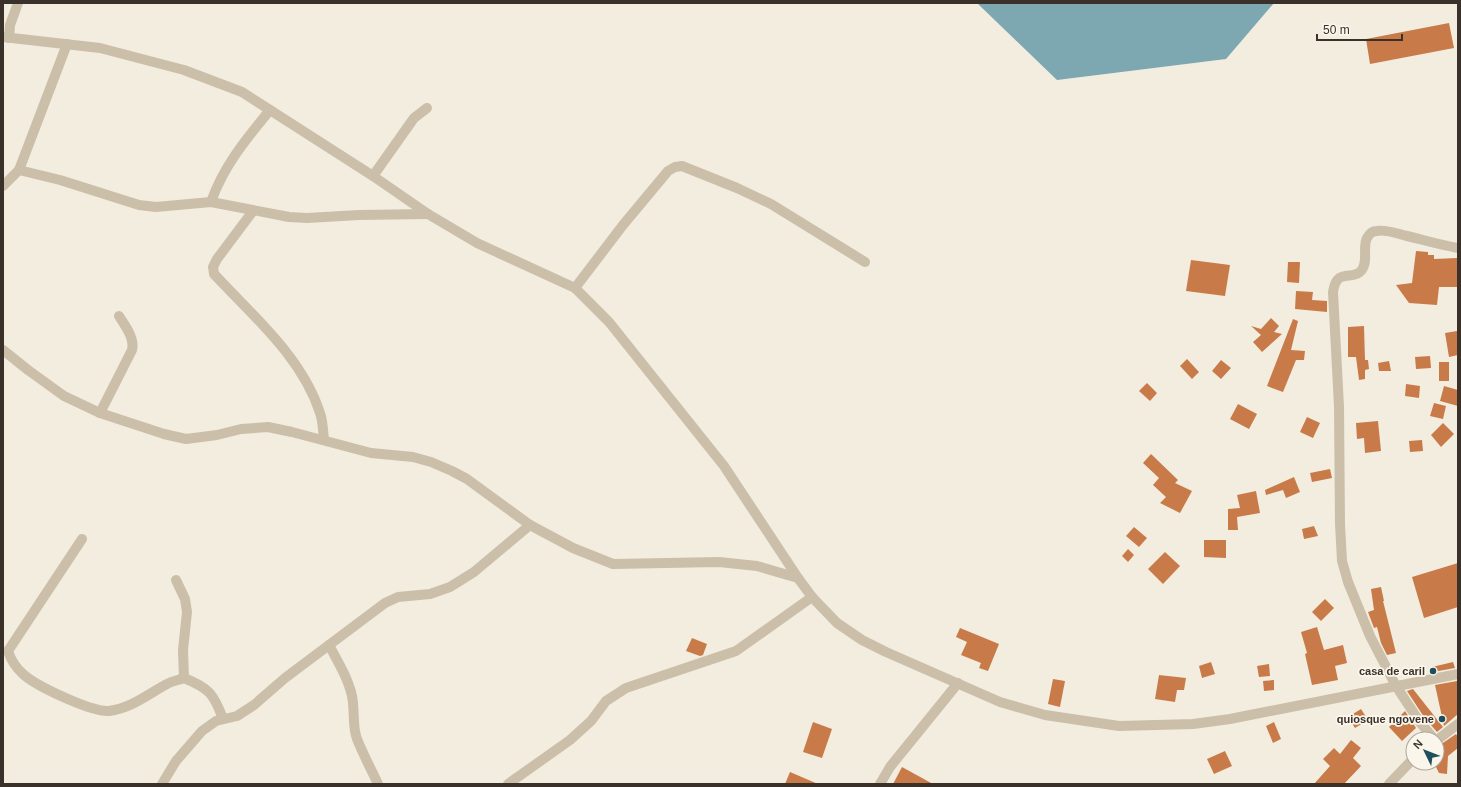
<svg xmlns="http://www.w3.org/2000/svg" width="1461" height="787" font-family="Helvetica,sans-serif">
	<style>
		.water { fill: #7da7b1 }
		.building { fill: #c87b49 }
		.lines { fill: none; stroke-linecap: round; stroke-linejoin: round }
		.minor { stroke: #ccbfaa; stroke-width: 10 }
		.poi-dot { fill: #1e4f5c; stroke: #fbf6ec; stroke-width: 1.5 }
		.labels { text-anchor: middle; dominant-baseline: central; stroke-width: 3.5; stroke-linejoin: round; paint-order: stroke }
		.poi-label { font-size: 11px; font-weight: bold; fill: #3a312a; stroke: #fbf6ec; text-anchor: end }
	</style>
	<rect width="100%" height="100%" fill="#f3eddf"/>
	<path class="water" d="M977,3h297l-48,56 -169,21z"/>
	<g class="building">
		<path d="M1449,23l5,25 -84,16 -4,-25z"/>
		<path d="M1416,251l12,1v3h6v4l23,-1v29h-18l-2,18 -28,-2 -13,-18 16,-2z"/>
		<path d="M1191,260l39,5 -5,31 -39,-5z"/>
		<path d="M1288,262h12l-1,21 -12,-1z"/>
		<path d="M1296,291l17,1 -1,8 15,1v11l-32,-3z"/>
		<path d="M1271,318l8,8 -5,6 8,2 -20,18 -9,-10 8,-7 -10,-9 10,3z"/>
		<path d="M1293,319l5,2 -7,29 14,1 -1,9h-8l-13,32 -16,-6z"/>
		<path d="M1364,326l1,34h3l1,9 -4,1v9l-6,1 -3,-23h-8v-30z"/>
		<path d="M1457,331l1,24 -9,2 -4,-24z"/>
		<path d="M1430,356l1,12 -15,1 -1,-12z"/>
		<path d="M1187,359l12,13 -7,7 -12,-13z"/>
		<path d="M1221,360l10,8 -10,11 -9,-8z"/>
		<path d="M1389,361l2,10h-12l-1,-8z"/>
		<rect x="1439" y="362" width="10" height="19"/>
		<path d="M1147,383l10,10 -7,8 -11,-10z"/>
		<path d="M1406,384l14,2 -1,12 -14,-2z"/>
		<path d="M1444,386l14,4v16l-18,-5z"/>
		<path d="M1434,403l12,3 -3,13 -13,-3z"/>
		<path d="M1238,404l19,10 -8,15 -19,-10z"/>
		<path d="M1307,417l13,6 -7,15 -13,-6z"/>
		<path d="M1378,421l3,30 -16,2 -1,-15 -7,1 -1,-16z"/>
		<path d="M1443,423l11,11 -13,13 -10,-12z"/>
		<path d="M1422,440l1,11 -13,1 -1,-11z"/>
		<path d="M1151,454l27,26 -3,3 17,8 -12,22 -20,-10 6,-6 -13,-12 6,-7 -16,-15z"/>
		<path d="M1330,469l2,9 -20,4 -2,-9z"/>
		<path d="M1294,477l6,15 -14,6 -3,-8 -17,5 -1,-5z"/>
		<path d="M1256,491l4,22 -23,4 1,13h-10v-21l12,-1 -3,-13z"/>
		<path d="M1314,526l4,10 -14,3 -2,-10z"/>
		<path d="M1134,527l13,11 -8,9 -13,-11z"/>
		<path d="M1204,540h22v18l-22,-1z"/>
		<path d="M1128,549l6,6 -6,7 -6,-6z"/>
		<path d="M1165,552l15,14 -17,18 -15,-15z"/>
		<path d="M1458,563v44l-34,11 -12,-41z"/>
		<path d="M1381,587l3,14h-1l13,52 -9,2 -6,-12 -4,-16 -3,1 -6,-16 6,-2 -3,-21z"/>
		<path d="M1325,599l9,9 -13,13 -9,-9z"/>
		<path d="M1317,627l7,23 19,-5 4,18 -12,3 3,14 -26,5 -7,-31 2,-1 -6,-21z"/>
		<path d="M960,628l39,16 -11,27 -9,-3 2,-5 -20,-8 6,-13 -11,-5z"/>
		<path d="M692,638l15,6 -4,11 -3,1 -14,-5z"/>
		<path d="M1211,662l4,12 -13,4 -3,-12z"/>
		<path d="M1453,662l2,6 -22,4 -1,-5z"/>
		<path d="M1269,664l1,12 -11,1 -2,-11z"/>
		<path d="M1159,675l27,3 -2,12h-7l-2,12 -20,-3z"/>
		<path d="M1053,679l12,2 -5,26 -12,-3z"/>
		<path d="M1274,680v10l-10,1 -1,-10z"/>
		<path d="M1457,681l1,33 -14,12 -9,-41z"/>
		<path d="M1413,689l30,38 -6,5 -13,-15 -17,-26z"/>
		<path d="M1361,709l7,11 -13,8 -7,-11z"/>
		<path d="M1405,711l11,17 -14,13 -13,-14z"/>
		<path d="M813,722l19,7 -10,29 -19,-6z"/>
		<path d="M1274,722l7,17 -8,4 -7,-17z"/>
		<path d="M1456,734l2,3v11l-10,8 -1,18 -8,-1 -5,-10h3v-16z"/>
		<path d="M1351,740l10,8 -8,10 8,8 -17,18h-30l16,-18 -7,-7 11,-11 6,6z"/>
		<path d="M1225,751l7,15 -18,8 -7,-15z"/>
		<path d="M902,767l31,17h-40z"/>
		<path d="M790,772l28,12h-33z"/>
	</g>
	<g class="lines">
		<g class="minor">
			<path d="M3,37l97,11 84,22 58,22 131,84 55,38 49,29 98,45 34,34 115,144 74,112 14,19 25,26 25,17 24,12 114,50 45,13 74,11 74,-2 37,-5 228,-45"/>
			<path d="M9,38l1,-13 8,-22"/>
			<path d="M19,170l41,10 79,25 17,2 55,-5 78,15 18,1 52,-3 69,-1"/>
			<path d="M373,176l41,-58 13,-10"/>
			<path d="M3,186l16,-16 48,-126"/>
			<path d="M211,202c12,-35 35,-63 59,-92"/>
			<path d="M253,211l-36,48 -4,8 1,7c39,42 88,83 106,139 3,8 3,18 4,27"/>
			<path d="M575,288l48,-63 45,-54 7,-4 7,-1 55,22 34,16 94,58"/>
			<path d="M3,350l25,20 36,26 36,17 64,21 22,5 31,-4 24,-6 27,-2 24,5 79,21 42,4 18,5 21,9 15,8 63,46 43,23 40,16 106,-2 38,4 41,12"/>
			<path d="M100,413l32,-63c3,-12 -7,-24 -13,-34"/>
			<path d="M82,539l-74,112c3,9 7,16 15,23 13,12 68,38 86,37 23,-3 39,-17 58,-27 5,-3 12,-4 17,-6 25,10 30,16 39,41"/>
			<path d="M176,580l9,19 2,13 -4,38 1,28"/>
			<path d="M329,645c9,17 19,33 23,51 3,14 0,30 5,43 6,15 14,30 21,45"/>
			<path d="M1434,739l-15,-18 -23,-35 -26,-50 -22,-54 -6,-21 -2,-37 -1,-117 -6,-115c4,-25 19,-11 28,-21 8,-9 1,-24 6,-33 2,-4 5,-7 10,-7 9,-2 21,3 30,5 17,4 34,9 51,12"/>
			<path d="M1437,740l21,-16"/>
			<path d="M162,784l14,-23 26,-30 14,-10 21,-5 17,-11 31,-27 100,-75 13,-6 32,-3 20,-7 24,-15 56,-47"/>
			<path d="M508,784l62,-44 21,-19 15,-20 20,-13 110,-37 76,-54"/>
			<path d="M880,784l10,-17 68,-84"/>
			<path d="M1389,784l24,-25"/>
		</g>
	</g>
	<g class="poi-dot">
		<circle cx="1433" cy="671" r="4"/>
		<circle cx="1442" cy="719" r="4"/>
	</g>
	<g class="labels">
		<g class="poi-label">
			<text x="1425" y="671">casa de caril</text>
			<text x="1434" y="719">quiosque ngovene</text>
		</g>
	</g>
	<rect width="1461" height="787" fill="none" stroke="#3a312a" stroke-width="8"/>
	<g transform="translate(1425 751) rotate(313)"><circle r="19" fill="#fbf6ec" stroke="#aea79e"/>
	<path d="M0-3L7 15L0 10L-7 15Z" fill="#1e4f5c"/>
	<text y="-6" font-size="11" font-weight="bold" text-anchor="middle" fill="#3a312a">N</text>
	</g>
	<path d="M1317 34v6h85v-6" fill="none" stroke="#3a312a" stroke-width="2"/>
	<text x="1323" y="34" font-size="12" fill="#3a312a" stroke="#fbf6ec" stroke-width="3" paint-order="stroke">50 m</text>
</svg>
